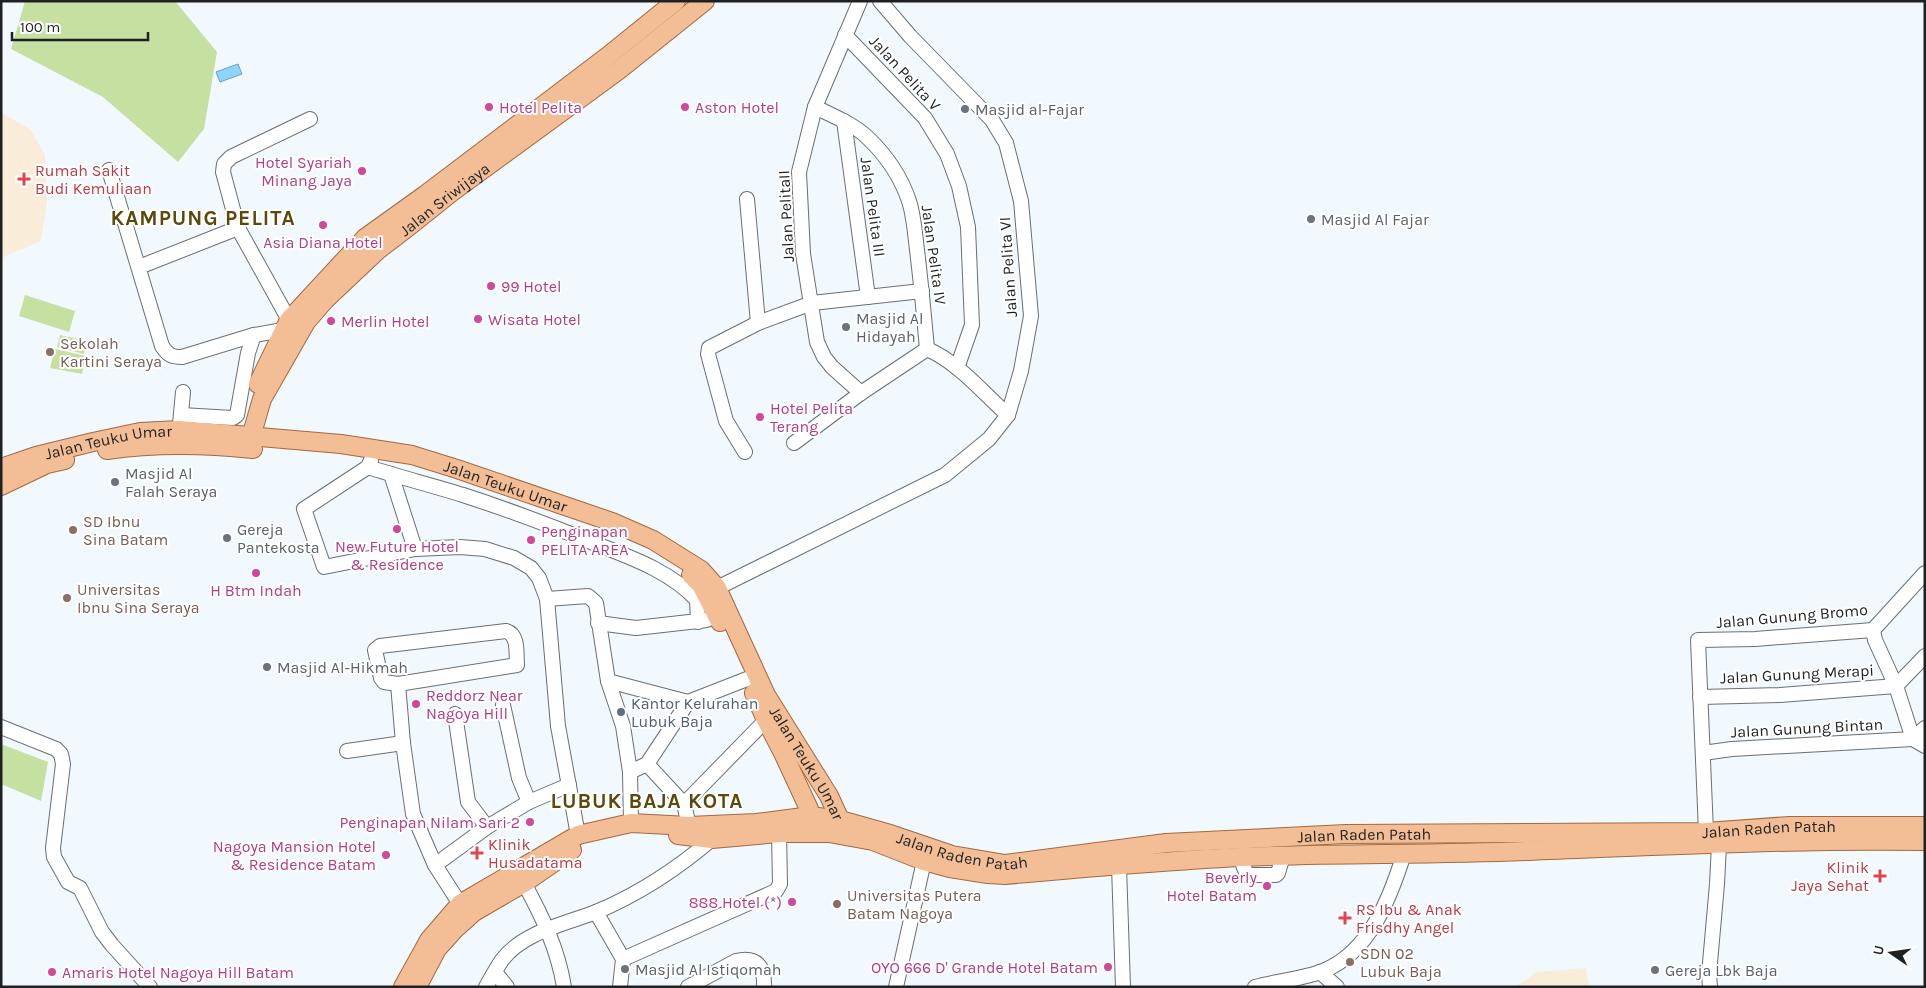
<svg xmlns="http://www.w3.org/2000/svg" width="1926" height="988" font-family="Karla,sans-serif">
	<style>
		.medical { fill: #f9ecd8 }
		.green { fill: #c6e0a1 }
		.water { fill: #8ed5fd; stroke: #6c9fbb }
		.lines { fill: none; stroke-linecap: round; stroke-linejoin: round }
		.minor-casing { stroke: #696f75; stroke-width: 16 }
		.major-casing { stroke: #a3693f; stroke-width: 20 }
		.minor { stroke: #fff; stroke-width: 14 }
		.major { stroke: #f3bd95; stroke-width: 18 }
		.hotel-dot { fill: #d1479c; stroke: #fff; stroke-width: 2 }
		.worship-dot { fill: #6b7280; stroke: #fff; stroke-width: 2 }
		.health-dot { fill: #e0444e; stroke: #fff; stroke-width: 2 }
		.education-dot { fill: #8d6e63; stroke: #fff; stroke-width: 2 }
		.service-dot { fill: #5c6f8a; stroke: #fff; stroke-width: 2 }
		.labels { text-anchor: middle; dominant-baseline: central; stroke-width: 4; stroke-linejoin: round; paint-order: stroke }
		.street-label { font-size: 16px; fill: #1e2022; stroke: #fff }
		.hotel-label { font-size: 16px; fill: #b23c85; stroke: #fff; text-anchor: start }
		.worship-label { font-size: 16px; fill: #5b616d; stroke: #fff; text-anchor: start }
		.health-label { font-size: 16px; fill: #be3a42; stroke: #fff; text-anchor: start }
		.education-label { font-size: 16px; fill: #785e54; stroke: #fff; text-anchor: start }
		.service-label { font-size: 16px; fill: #4e5e75; stroke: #fff; text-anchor: start }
		.district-label { font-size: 21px; font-weight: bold; letter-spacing: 1px; fill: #5c4909; stroke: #fff }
	</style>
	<rect width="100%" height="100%" fill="#f1f9ff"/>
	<g class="medical">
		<path d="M1,113l29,16 15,26 2,47 -6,39 -40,17z"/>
		<path d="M1586,968l3,19h-74l22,-15z"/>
	</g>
	<g class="green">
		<path d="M25,1h150l42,51 -13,77 -26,33 -75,-65 -92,-48z"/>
		<path d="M25,295l50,16 -6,21 -50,-16z"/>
		<path d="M60,335l27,6 -3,13 -27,-7z"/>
		<path d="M55,349l31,7 -4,18 -32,-6z"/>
		<path d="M1,744l47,18 -7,39 -40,-17z"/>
	</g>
	<path class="water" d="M238,64l4,10 -22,8 -4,-10z"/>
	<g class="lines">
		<defs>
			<g id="minor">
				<path d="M860,1l-45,106 -16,65 4,82 14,88 7,15 8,10 29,26"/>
				<path d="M845,35l80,83 22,36 12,32 9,41 4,98 -15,43"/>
				<path d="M815,107c18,9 38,17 52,30 19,18 34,40 42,64 5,15 6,33 8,49 4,33 7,65 10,99"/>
				<path d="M844,121l24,176"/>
				<path d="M109,170l53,176c6,9 9,11 20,11l72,-22 29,-5"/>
				<path d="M747,199l11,124"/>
				<path d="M139,267l99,-39"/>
				<path d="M289,320l-51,-92 -15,-56 1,-8 7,-7 79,-38"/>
				<path d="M927,349c31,13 56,44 81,66"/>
				<path d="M181,415l52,3 4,-3 11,-62 6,-18"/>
				<path d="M180,424l3,-32"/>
				<path d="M794,443l67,-50 66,-44"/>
				<path d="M745,452l-19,-31 -18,-67 1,-6 49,-25 54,-20 110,-12"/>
				<path d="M371,460l-3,7 -64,42 20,58 91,-18 45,-2 25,2 29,9 17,10 8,10 8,21 11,127 20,109"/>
				<path d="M368,467c31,10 63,18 95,28 43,14 86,30 128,47 38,15 78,28 106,58l1,22"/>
				<path d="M391,474l24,75"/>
				<path d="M717,588l228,-113 44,-36 19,-24 13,-44 10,-55 -10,-115 -15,-58 -14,-23 -82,-84 -30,-35"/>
				<path d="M547,599l41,-3 8,7 12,78 15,45 7,46 1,51"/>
				<path d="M598,623l38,5 71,-8"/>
				<path d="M1873,630l2,10 21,46 17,53 12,7"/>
				<path d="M506,631c13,4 10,22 11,34l-119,19 -14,-2 -3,-4 -6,-28 5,-4z"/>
				<path d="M608,681l80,21"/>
				<path d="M398,684l5,59 10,71 22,51 25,39"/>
				<path d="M1700,697l80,-2 116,-9 29,-30"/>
				<path d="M503,705l16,73 10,24"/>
				<path d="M455,714l13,88 19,25"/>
				<path d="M1,727l55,22 5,5 2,10 -10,84 1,9 14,25 12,6 22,44 10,13 38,42"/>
				<path d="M347,751l56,-8"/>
				<path d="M1703,753l29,-4 181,-10 12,-11"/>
				<path d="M647,764l37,40 5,22"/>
				<path d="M630,772l17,-8 41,-62 59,-23"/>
				<path d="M684,804l82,-84"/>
				<path d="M1706,832l-8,-192 57,-1 118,-9 52,-57"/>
				<path d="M1240,857l7,18h29l2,-2 5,-17"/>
				<path d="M435,865l52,-38 42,-25 40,-17"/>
				<path d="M1119,866l4,121"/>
				<path d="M524,883c18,33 34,66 40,104"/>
				<path d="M596,912l27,47 -3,28"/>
				<path d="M623,959l153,-68 4,-7 -1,-51"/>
				<path d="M495,972l12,15"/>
				<path d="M1320,972l17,15"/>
				<path d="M486,987c5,-9 10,-18 16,-27 21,-28 63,-36 94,-48 43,-18 81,-43 116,-73"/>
				<path d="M688,987l48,-26c20,-5 29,5 28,26"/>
				<path d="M896,987l28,-126"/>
				<path d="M1255,987c21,-6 48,-8 68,-16 47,-19 67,-73 81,-117"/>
				<path d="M1710,987l-1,-13 8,-90 2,-39"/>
			</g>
			<g id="major">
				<path d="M258,384l31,-64 76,-82 60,-43 183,-139 68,-55"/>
				<path id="s1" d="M250,448l1,-11 11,-38 44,-77 19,-22 53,-50 30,-23 44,-35 167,-122 86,-69"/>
				<path d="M107,450c48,-7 98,-6 146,-1"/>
				<path id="s2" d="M1,468l35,-12 57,-14 47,-10 39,-2 162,14 71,11 45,14 155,53 41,18 48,30 16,18 49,107 63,101 11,24v8"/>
				<path d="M1,486l46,-22 18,-4"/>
				<path d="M691,575l10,10 19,37"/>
				<path d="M754,693l12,27 18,35 25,54 3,18"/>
				<path d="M678,835l34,4 67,-6h50l44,8 51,20 26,7 38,6 17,1c78,-7 157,-14 235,-18 96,-4 191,-2 287,-6 133,-5 265,-12 398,-10"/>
				<path id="s3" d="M403,987l26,-47 31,-36 118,-69 53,-12 58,3 67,-3 55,-7 29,4 50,14 62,21 53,9 161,-21 180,-9 360,-2 83,-6h136"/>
				<path d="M417,987l20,-38 18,-20 19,-17 50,-29 48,-33"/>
			</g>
		</defs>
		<use href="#minor" class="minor-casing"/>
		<use href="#major" class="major-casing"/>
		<use href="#minor" class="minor"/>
		<use href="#major" class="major"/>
	</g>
	<g class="hotel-dot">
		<circle cx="489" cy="107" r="5"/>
		<circle cx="685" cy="107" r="5"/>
		<circle cx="362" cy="171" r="5"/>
		<circle cx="323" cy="225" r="5"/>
		<circle cx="491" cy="286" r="5"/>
		<circle cx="478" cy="319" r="5"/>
		<circle cx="331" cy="321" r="5"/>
		<circle cx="760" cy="417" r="5"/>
		<circle cx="397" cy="529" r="5"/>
		<circle cx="531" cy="540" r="5"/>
		<circle cx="256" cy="573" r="5"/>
		<circle cx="416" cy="704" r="5"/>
		<circle cx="530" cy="822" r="5"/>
		<circle cx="386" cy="855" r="5"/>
		<circle cx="1267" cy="886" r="5"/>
		<circle cx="792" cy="902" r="5"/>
		<circle cx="1108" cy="967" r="5"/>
		<circle cx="52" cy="972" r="5"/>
	</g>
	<g class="worship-dot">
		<circle cx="965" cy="109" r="5"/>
		<circle cx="1311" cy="219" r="5"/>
		<circle cx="846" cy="327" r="5"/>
		<circle cx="115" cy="482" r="5"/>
		<circle cx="227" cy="538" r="5"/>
		<circle cx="267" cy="667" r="5"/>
		<circle cx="625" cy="969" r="5"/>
		<circle cx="1655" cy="970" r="5"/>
	</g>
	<g class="health-dot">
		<path d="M21.5 171.5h5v5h5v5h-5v5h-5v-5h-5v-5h5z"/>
		<path d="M474.5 845.5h5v5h5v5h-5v5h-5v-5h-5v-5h5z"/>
		<path d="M1877.5 868.5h5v5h5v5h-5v5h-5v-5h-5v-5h5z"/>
		<path d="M1342.5 910.5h5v5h5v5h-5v5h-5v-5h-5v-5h5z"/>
	</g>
	<g class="education-dot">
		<circle cx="50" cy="352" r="5"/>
		<circle cx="73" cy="530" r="5"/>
		<circle cx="67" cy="598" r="5"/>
		<circle cx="837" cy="904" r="5"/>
		<circle cx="1350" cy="962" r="5"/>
	</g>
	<circle class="service-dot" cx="621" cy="712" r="5"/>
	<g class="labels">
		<g class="street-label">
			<text transform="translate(905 73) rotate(47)">Jalan Pelita V</text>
			<text stroke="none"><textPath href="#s1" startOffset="325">Jalan Sriwijaya</textPath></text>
			<text transform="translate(873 207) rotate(82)">Jalan Pelita III</text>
			<text transform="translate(786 216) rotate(-93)">Jalan PelitaII</text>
			<text transform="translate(934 255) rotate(82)">Jalan Pelita IV</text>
			<text transform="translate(1008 267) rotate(-94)">Jalan Pelita VI</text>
			<text stroke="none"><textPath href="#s2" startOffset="111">Jalan Teuku Umar</textPath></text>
			<text stroke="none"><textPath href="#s2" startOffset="516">Jalan Teuku Umar</textPath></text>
			<text transform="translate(1792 616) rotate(-5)">Jalan Gunung Bromo</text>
			<text transform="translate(1797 674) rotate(-3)">Jalan Gunung Merapi</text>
			<text transform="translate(1807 728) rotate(-3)">Jalan Gunung Bintan</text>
			<text stroke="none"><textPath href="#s2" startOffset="951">Jalan Teuku Umar</textPath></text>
			<text stroke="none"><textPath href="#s3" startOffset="1439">Jalan Raden Patah</textPath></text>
			<text stroke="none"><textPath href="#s3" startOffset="1034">Jalan Raden Patah</textPath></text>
			<text stroke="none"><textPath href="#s3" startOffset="629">Jalan Raden Patah</textPath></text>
		</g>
		<g class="hotel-label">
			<text x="499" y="107">Hotel Pelita</text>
			<text x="695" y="107">Aston Hotel</text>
			<text x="352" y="162" text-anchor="end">Hotel Syariah<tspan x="352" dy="18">Minang Jaya</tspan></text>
			<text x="323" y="242" text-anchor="middle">Asia Diana Hotel</text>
			<text x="501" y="286">99 Hotel</text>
			<text x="488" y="319">Wisata Hotel</text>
			<text x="341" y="321">Merlin Hotel</text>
			<text x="770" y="408">Hotel Pelita<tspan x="770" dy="18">Terang</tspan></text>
			<text x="541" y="531">Penginapan<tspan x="541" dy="18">PELITA AREA</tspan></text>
			<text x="397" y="546" text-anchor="middle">New Future Hotel<tspan x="397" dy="18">&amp; Residence</tspan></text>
			<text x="256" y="590" text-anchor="middle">H Btm Indah</text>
			<text x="426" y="695">Reddorz Near<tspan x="426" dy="18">Nagoya Hill</tspan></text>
			<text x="520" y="822" text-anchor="end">Penginapan Nilam Sari 2</text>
			<text x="376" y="846" text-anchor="end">Nagoya Mansion Hotel<tspan x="376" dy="18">&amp; Residence Batam</tspan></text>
			<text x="1257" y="877" text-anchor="end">Beverly<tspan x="1257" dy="18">Hotel Batam</tspan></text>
			<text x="782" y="902" text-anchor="end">888 Hotel (*)</text>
			<text x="1098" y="967" text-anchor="end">OYO 666 D' Grande Hotel Batam</text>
			<text x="62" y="972">Amaris Hotel Nagoya Hill Batam</text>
		</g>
		<g class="worship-label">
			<text x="975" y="109">Masjid al-Fajar</text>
			<text x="1321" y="219">Masjid Al Fajar</text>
			<text x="856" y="318">Masjid Al<tspan x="856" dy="18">Hidayah</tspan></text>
			<text x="125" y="473">Masjid Al<tspan x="125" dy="18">Falah Seraya</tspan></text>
			<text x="237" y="529">Gereja<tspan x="237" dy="18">Pantekosta</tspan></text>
			<text x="277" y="667">Masjid Al-Hikmah</text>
			<text x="635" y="969">Masjid Al Istiqomah</text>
			<text x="1665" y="970">Gereja Lbk Baja</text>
		</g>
		<g class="health-label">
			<text x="35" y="170">Rumah Sakit<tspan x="35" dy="18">Budi Kemuliaan</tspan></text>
			<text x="488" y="844">Klinik<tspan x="488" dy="18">Husadatama</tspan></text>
			<text x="1869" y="867" text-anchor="end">Klinik<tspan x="1869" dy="18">Jaya Sehat</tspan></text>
			<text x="1356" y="909">RS Ibu &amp; Anak<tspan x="1356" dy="18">Frisdhy Angel</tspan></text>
		</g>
		<g class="education-label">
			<text x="60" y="343">Sekolah<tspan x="60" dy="18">Kartini Seraya</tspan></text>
			<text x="83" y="521">SD Ibnu<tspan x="83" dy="18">Sina Batam</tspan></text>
			<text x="77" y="589">Universitas<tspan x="77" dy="18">Ibnu Sina Seraya</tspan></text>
			<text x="847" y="895">Universitas Putera<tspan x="847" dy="18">Batam Nagoya</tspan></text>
			<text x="1360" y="953">SDN 02<tspan x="1360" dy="18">Lubuk Baja</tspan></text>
		</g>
		<g class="service-label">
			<text x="631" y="703">Kantor Kelurahan<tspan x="631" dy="18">Lubuk Baja</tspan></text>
		</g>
		<g class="district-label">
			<text x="203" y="218">KAMPUNG PELITA</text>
			<text x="647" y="801">LUBUK BAJA KOTA</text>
		</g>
	</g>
	<rect width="1926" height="988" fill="none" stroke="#1e2022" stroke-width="5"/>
	<g transform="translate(1891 953) rotate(283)" stroke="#ffffff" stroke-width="4" paint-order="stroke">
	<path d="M0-4L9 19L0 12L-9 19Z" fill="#1e2022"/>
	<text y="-8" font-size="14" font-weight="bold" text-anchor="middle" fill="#1e2022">U</text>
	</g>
	<path d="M12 32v8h136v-8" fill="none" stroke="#1e2022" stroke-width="2.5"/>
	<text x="20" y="32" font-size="15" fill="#1e2022" stroke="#ffffff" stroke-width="4" paint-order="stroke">100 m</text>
</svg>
